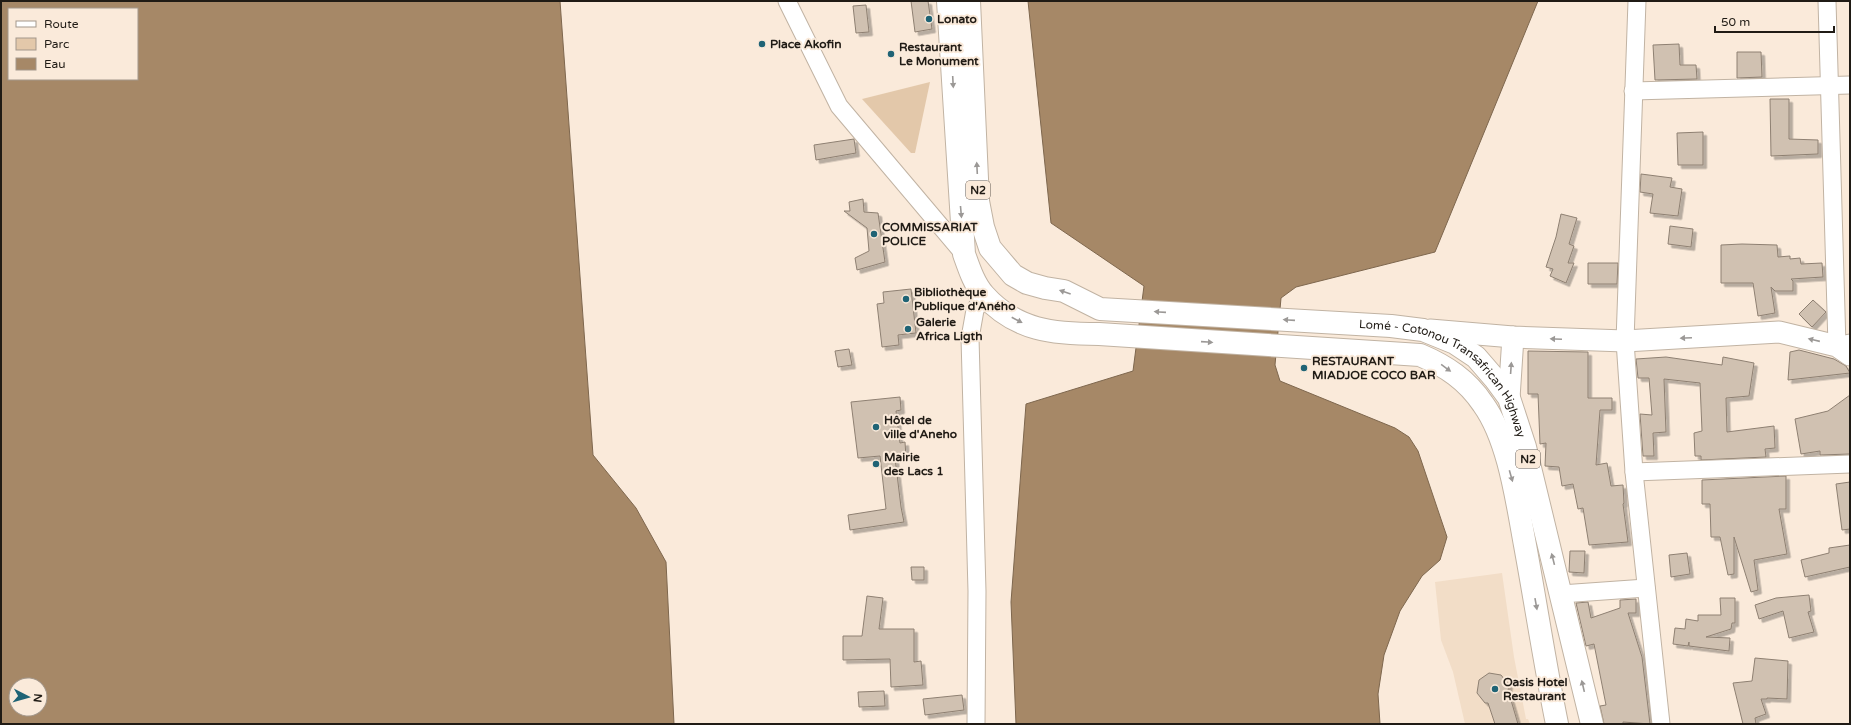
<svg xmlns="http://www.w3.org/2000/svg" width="1851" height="725" font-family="'Varela Round',sans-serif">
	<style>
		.built { fill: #f2ddc7 }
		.green { fill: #e3c8aa }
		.water { fill: #a68867; stroke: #7e674e; fill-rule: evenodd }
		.building { fill: #d0c1b1; stroke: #8e8072; filter: url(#shadow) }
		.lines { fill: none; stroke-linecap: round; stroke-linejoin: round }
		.minor-casing { stroke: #c1b3a3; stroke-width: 19 }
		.tertiary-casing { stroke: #c1b3a3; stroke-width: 23 }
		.trunk-casing { stroke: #c1b3a3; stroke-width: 24 }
		.minor { stroke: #fff; stroke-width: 17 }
		.tertiary { stroke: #fff; stroke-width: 21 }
		.trunk { stroke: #fff; stroke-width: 22 }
		.oneway { fill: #9b9896 }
		.poi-dot { fill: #1f6375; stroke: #faeada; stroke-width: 1.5 }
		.labels { text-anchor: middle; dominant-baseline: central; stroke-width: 4; stroke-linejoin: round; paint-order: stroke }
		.shield { fill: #faeada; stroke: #615950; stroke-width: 1 }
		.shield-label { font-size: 11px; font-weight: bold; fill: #201b15 }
		.poi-label { font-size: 12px; font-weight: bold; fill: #201b15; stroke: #faeada; text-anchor: start }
		.street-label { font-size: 12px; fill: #201b15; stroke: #faeada }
	</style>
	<defs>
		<filter id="shadow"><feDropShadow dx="3.5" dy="3.5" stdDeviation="0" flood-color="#0004"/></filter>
	</defs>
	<rect width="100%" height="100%" fill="#faeada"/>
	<path class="built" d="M1502,573l12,84 12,62h2l2,5h-65l-12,-52 -12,-32 -6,-58z"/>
	<path class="green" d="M930,82l-15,71h-4l-49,-54z"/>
	<g class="water">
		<path d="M1,1h559l33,454 43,53 30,54 8,162h-673zM9,9h128v70h-128zM16,685h24v24h-24z"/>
		<path d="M1028,1h510l-103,251 -139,35 -15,11 -6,67 5,16 115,47 14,9 9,14 29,86 -7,23 -18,16 -22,35 -16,44 -6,39 2,30h-364l-5,-122 15,-198 107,-33 11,-85 -93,-63z"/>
	</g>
	<g class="building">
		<path d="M911,1h17l4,28 -17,3z"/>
		<path d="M866,5l3,27 -13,1 -3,-27z"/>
		<path d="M1679,44l1,21h16l1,14 -42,1 -2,-35z"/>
		<path d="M1737,52h24l1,25 -25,1z"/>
		<path d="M1770,99h19v40l29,1v14l-47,2z"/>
		<path d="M1703,132v33h-25l-1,-32z"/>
		<path d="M854,139l2,14 -40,7 -2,-15z"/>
		<path d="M1641,174l31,4 -2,9 12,2 -4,27 -28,-3 3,-19 -13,-2z"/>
		<path d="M863,199l1,13 14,1 7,49 -28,8 -2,-12 14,-7 -2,-23 -23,-17h6l-1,-9z"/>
		<path d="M1561,214l16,4 -8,26 5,2 -6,17h6l-8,20 -16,-7 3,-7 -7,-2 10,-30z"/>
		<path d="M1670,226l23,3 -2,18 -23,-3z"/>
		<path d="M1742,244l35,1 1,12 12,-1v3l10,-1 1,6 21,-1 1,14 -32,2 2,2v10h-18l-4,-4 4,26 -17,3 -5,-33h-32v-38z"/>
		<path d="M1588,263h30l-1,21h-29z"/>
		<path d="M911,289l5,44 -18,2 1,10 -17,2 -5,-43 7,-1 -1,-11z"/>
		<path d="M1813,300l13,12 -14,15 -13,-13z"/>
		<path d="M849,349l3,16 -14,2 -3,-16z"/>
		<path d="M1799,350l35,9 12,7 4,7 -62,7 2,-28z"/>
		<path d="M1528,351l60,1v46h24v12h-12l-4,55 11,-2 4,23 12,-1 1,18 -1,1 5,38 -39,3 -6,-37 -5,1 -5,-25 -11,2 -3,-19 -14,-1 1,-23 -6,1 -2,-50h-10z"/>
		<path d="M1666,357l56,8 1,-8 31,6 -5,33 -23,2 1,34 47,-6 1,22 -10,1 1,8 -65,3v-4h-6l-1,-23 8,-2 -2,-48 -36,-4 2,53 -13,1 1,23h-11l-3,-42 12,1 -3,-37h-11l-2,-19z"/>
		<path d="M1850,395v59l-30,1v-4l-19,3 -6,-35 33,-8z"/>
		<path d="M900,397l1,13 -5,1 4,32 5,-1 1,15 -11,1 6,49 3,15 -54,8 -2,-15 38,-6 -6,-53 -22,2 -7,-56z"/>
		<path d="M1786,476v33h-7l8,45 -33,6 4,30 -7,2 -17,-55v37l-6,1 -8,-38h-9l-1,-33h-8v-24z"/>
		<path d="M1850,482v47l-8,1 -6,-46z"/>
		<path d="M1850,545v22l-45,10 -4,-17 28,-7v-5z"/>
		<path d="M1570,551h15l-1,22 -15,-1z"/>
		<path d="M1687,553l3,21 -19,3 -2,-22z"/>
		<path d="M911,567h13v13h-12z"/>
		<path d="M1809,595l2,16 -3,1 6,20 -25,6 -6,-27 -24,8 -4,-14 21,-7z"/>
		<path d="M867,596l16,2 -4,31h35v33l7,-1 2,24 -32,2 -1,-28 -47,1v-24h19z"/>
		<path d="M1720,598h15v25h-3l-1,6 -25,8 24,1 -1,13 -40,-5v-4l-1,4 -15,-2 2,-16 10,1 1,-10 12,2v-6h23z"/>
		<path d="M1636,599v14h-8l14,44 8,67 -27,-2v2h-19l-4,-18 6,-1 -12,-61 -8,2 -10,-43 12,-1 3,16 29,-10v-8z"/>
		<path d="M1755,658l33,3 -1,38 -20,-1v1h-6l5,15 -11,4 1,6h-13l-10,-41 19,-2z"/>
		<path d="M1489,673l12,2 8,10 -1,5 10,34h-23l-7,-21h-3l-8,-10 2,-13z"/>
		<path d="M884,691l1,15 -26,1 -1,-15z"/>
		<path d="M962,695l2,15 -39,5 -2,-16z"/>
	</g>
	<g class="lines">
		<defs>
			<g id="minor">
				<path d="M787,1l52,105 125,148"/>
				<path d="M1637,1l-12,340 9,131 27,252"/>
				<path d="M1827,1l10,345 13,-3"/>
				<path d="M1633,91l217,-6"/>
				<path d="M1634,472l216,-8"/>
				<path d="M1561,594l85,-6"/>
				<path d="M976,724l1,-133 -7,-253 5,-28 9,-15"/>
			</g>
			<g id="tertiary">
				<path d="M1430,330l83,7 112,4 154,-9 58,14 13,9"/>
				<path d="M1509,398l4,-61"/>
			</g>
			<g id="trunk">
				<path d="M948,1l16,253c5,14 10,30 20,41 32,36 70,39 115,39l321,21c26,11 47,25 63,49 26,36 34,98 42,141 11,60 20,120 32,179"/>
				<path id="s1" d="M969,1l9,200 5,26 7,21 23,27 14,8 18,5 19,3 36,18 291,17 32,4 32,13 21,14 19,22 14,19 16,49 67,277"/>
			</g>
		</defs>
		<use href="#minor" class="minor-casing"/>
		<use href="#tertiary" class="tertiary-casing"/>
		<use href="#trunk" class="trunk-casing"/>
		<use href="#minor" class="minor"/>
		<use href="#tertiary" class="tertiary"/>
		<use href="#trunk" class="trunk"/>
	</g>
	<defs><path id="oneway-solid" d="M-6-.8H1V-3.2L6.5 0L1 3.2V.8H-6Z"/></defs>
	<g class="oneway">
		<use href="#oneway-solid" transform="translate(953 82) rotate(87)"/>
		<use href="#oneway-solid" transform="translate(977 168) rotate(-93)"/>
		<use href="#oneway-solid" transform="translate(961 212) rotate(85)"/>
		<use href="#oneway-solid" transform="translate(1065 292) rotate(-161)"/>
		<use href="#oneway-solid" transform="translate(1160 312) rotate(-176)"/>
		<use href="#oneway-solid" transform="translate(1017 320) rotate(28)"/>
		<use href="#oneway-solid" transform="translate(1289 320) rotate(-176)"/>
		<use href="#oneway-solid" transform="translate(1686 338) rotate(177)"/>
		<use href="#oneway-solid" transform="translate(1556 339) rotate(-178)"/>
		<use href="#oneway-solid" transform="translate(1814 340) rotate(-167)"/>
		<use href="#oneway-solid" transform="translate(1207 342) rotate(4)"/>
		<use href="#oneway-solid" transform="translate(1446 368) rotate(36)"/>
		<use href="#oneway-solid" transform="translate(1511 368) rotate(-86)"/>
		<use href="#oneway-solid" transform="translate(1511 476) rotate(74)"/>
		<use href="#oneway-solid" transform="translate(1553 559) rotate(-104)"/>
		<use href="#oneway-solid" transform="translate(1536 604) rotate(80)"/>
		<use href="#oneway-solid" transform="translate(1583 686) rotate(-103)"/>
	</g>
	<g class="poi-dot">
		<circle cx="929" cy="19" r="4"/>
		<circle cx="762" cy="44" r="4"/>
		<circle cx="891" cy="54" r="4"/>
		<circle cx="874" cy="234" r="4"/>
		<circle cx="906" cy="299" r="4"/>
		<circle cx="908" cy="329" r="4"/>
		<circle cx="1304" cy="368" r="4"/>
		<circle cx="876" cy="427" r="4"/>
		<circle cx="876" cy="464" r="4"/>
		<circle cx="1495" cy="689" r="4"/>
	</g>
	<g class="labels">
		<g class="shield">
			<rect x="966" y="181" width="24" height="18" rx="3"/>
			<rect x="1516" y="450" width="24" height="18" rx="3"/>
		</g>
		<g class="shield-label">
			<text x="978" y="190">N2</text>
			<text x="1528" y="459">N2</text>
		</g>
		<g class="poi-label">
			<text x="937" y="19">Lonato</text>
			<text x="770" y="44">Place Akofin</text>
			<text x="899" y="47">Restaurant<tspan x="899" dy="14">Le Monument</tspan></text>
			<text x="882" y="227">COMMISSARIAT<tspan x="882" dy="14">POLICE</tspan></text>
			<text x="914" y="292">Bibliothèque<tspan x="914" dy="14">Publique d'Aného</tspan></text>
			<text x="916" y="322">Galerie<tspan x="916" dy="14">Africa Ligth</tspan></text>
			<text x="1312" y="361">RESTAURANT<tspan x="1312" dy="14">MIADJOE COCO BAR</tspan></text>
			<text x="884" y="420">Hôtel de<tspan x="884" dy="14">ville d'Aneho</tspan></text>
			<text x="884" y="457">Mairie<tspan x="884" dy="14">des Lacs 1</tspan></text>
			<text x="1503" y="682">Oasis Hotel<tspan x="1503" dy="14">Restaurant</tspan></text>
		</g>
		<g class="street-label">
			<text stroke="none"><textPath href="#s1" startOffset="747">Lomé - Cotonou Transafrican Highway</textPath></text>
		</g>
	</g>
	<rect width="1851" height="725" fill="none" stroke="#201b15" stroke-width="4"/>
	<rect x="8" y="8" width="130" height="72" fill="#faeada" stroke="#a3978b"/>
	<rect x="16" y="21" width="20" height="6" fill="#ffffff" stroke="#a3978b"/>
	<text x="44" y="28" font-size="12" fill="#201b15">Route</text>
	<rect x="16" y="38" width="20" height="12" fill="#e3c8aa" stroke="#a3978b"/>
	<text x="44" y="48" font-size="12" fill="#201b15">Parc</text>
	<rect x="16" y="58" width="20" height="12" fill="#a68867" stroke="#a3978b"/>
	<text x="44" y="68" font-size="12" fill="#201b15">Eau</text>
	<g transform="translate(28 697) rotate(96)"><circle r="19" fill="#faeada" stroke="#a3978b"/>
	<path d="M0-3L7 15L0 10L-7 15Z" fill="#1f6375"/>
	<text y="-6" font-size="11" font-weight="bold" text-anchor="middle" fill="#201b15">N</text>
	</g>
	<path d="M1715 26v6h119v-6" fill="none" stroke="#201b15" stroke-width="2"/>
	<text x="1721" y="26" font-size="12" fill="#201b15" stroke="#faeada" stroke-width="3" paint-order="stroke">50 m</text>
</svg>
